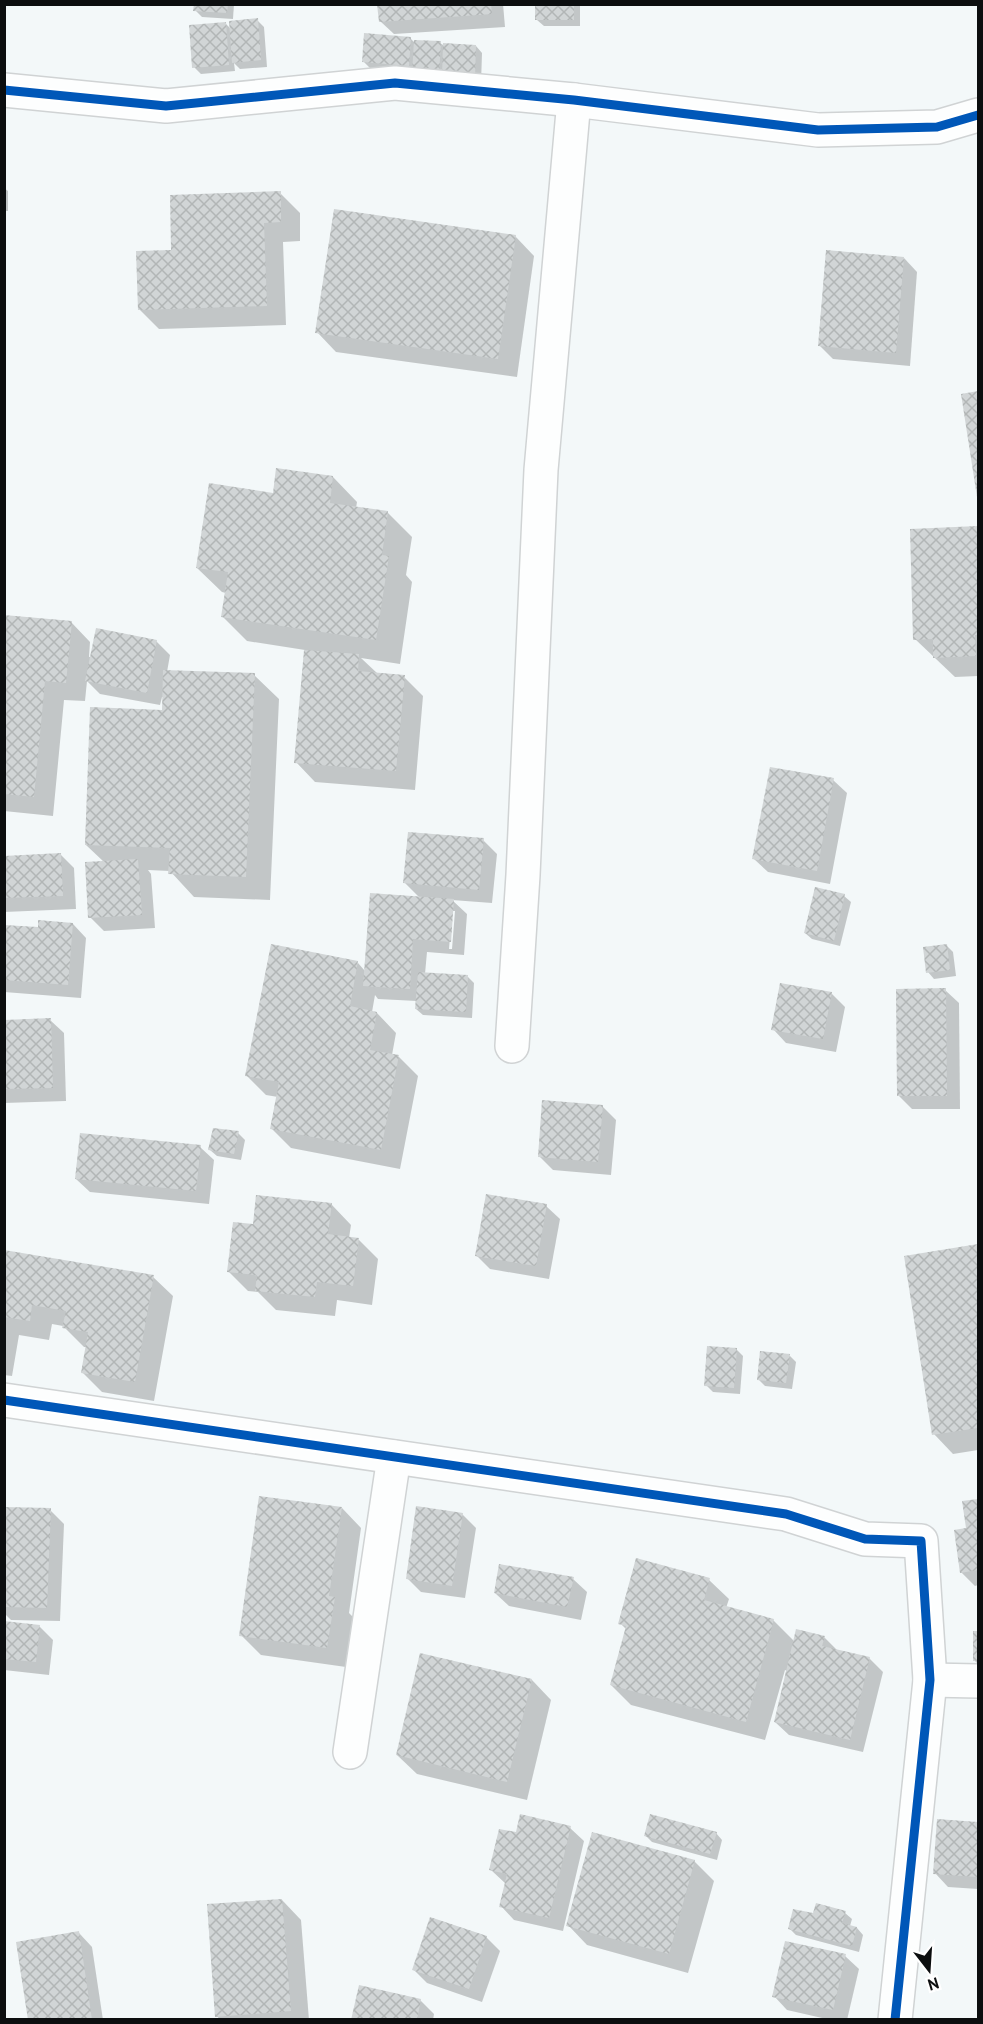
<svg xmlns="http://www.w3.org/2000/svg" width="983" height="2024" font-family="'PT Sans',sans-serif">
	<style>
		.shadow { fill: #0003; fill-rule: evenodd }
		.building { fill: url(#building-cross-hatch) }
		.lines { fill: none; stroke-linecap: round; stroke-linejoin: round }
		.minor-casing { stroke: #d0d3d4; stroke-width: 36 }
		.minor { stroke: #fdfefe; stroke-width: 33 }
		.cycleway-casing { stroke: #fff; stroke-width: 13 }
		.cycleway { stroke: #0057b8; stroke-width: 9 }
	</style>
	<defs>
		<pattern id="building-cross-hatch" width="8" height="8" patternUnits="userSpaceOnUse" patternTransform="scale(1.5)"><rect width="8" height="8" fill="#d1d5d6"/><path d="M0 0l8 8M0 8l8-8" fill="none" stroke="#b2b6b6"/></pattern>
	</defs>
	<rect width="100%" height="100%" fill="#f3f8f9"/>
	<g class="shadow">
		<path d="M195,4h39l-1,15 -31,-2 -7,-7z"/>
		<path d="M379,4h124l2,23 -111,7 -14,-13z"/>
		<path d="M537,4h43v22h-36l-7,-6z"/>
		<path d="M257,20l7,7 3,40 -27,2 -6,-6 1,8 -34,3 -7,-7 32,-43 5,5z"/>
		<path d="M411,39l5,5 24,-1 3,2 33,1 6,7 -1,31 -67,-13 -44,-3 -7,-7z"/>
		<path d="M4,160l2,1v25h-2z"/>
		<path d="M4,188l4,3v20h-4z"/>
		<path d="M280,193l20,20v28l-17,1 3,83 -127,4 -20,-20 34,-58z"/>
		<path d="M515,236l19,20 -17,121 -181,-25 -19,-20z"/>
		<path d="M904,258l13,14 -7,94 -77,-7 -14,-14z"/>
		<path d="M978,393v102l-15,-100z"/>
		<path d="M333,477l24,25 -1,6 31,4 25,25 -6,38 6,7 -12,82 -39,-6 17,16 26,3 19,19 -8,94 -100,-8 -19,-20 9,-112 -58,-9 -24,-24 3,-24 -4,-1 -25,-24 77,-73z"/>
		<path d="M978,528v148l-23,1 -40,-38 -3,-109z"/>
		<path d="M4,616l67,6 19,20 -1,15 67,-16 14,14 -3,17 87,3 25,24 -9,201 -76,-3 -24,-26 -22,-1 3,4 4,54 -51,3 -14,-14 14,-55 -18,-17 77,-133 1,-15h-2l-2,8 -60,-11 -13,-13 -2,20 -21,-1 -11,116 -49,-5z"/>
		<path d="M833,780l14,13 -17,91 -62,-12 -14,-13z"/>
		<path d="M483,840l14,14 -5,49 -40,-3 15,14 -3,41 -37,-3 -2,22 43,3 6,6 -2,35 -49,-3 -7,-6 1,-8 -39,-2 -3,-4 -3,17 5,1 19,20 -4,22 7,2 19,19 -18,93 -109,-21 -19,-19 6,-32 -12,-2 -20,-20 112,-112 7,8 55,-73 -15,-15zM452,911h3l-3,38h-3z"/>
		<path d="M61,855l13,13 2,41 -72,3v-55z"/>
		<path d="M844,896l7,6 -11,44 -28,-7 -7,-6z"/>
		<path d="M73,924l13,14 -5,60 -77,-6v-66l36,3z"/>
		<path d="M947,946l6,6 3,24 -22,3 -6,-7z"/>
		<path d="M945,990l14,13 1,106h-48l-13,-13z"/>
		<path d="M831,993l14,14 -9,45 -50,-9 -13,-14z"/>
		<path d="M50,1020l14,13 2,68 -62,2v-81z"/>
		<path d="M602,1106l14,14 -5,55 -58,-5 -14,-14z"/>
		<path d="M238,1133l7,7 -4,20 -24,-4 -7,-6z"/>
		<path d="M200,1147l14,13 -5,44 -119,-12 -14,-13z"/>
		<path d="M332,1205l19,20 -2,13 9,1 20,20 -6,46 -35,-5 -2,16 -59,-6 -18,-18 -10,-1 -20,-20 26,-45z"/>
		<path d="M546,1206l14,13 -11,60 -59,-10 -14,-14z"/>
		<path d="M978,1246v204l-25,4 -19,-20 -29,-176z"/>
		<path d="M4,1251l149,26 20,19 -19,105 -52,-9 -20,-20 5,-25h-3l-21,-21 -11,-2 -3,16 -30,-5 -7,41 -8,-1z"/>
		<path d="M736,1349l7,7 -3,38 -27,-2 -7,-7z"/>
		<path d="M789,1355l7,7 -4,27 -27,-3 -7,-7z"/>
		<path d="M978,1500v85l-3,1 -14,-14 7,-43 -4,-27z"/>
		<path d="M342,1508l19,20 -12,85 5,5 -8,49 -85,-12 -20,-20z"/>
		<path d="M4,1509l46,1 14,14 -4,97 -49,-1 -7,-7z"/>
		<path d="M462,1514l14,14 -11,70 -44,-6 -13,-13z"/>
		<path d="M573,1579l14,13 -6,28 -72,-14 -14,-13z"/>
		<path d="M709,1580l20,19 -3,9 47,12 21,21 30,-4 14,14 31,7 14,14 -20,80 -74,-17 -14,-13 12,-51 -2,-1 -20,70 -134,-35 -20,-20 16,-55 -7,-7z"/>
		<path d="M4,1623l35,3 14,14 -4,35 -45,-5z"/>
		<path d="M975,1633h3v31l-4,-4z"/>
		<path d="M421,1655l111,25 19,20 -24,100 -110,-26 -20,-19z"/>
		<path d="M938,1821l40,3v65l-30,-2 -13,-14z"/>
		<path d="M570,1828l14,13 -21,90 -49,-11 -13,-14 5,-22 -15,-14 26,-36z"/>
		<path d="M716,1833l6,7 -5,20 -65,-18 -6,-6z"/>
		<path d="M694,1861l20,20 -26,92 -101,-28 -19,-20z"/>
		<path d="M282,1900l19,20 8,100h-89l-3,-4z"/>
		<path d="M845,1913l7,6 -2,7 7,2 6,7 -4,17 -63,-17 -7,-7 25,-13z"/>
		<path d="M79,1933l13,14 11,73h-74z"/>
		<path d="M486,1937l14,14 -18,51 -55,-19 -14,-14z"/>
		<path d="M845,1956l14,13 -12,51h-16l-44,-10 -13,-14z"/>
		<path d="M420,2000l14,14 -1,6h-80z"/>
	</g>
	<g class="building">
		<path d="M194,4h34l-1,9 -34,-2z"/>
		<path d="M377,4h114l1,10 -113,8z"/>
		<rect x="535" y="4" width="39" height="16"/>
		<path d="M258,18l3,42 -29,3 -3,-42z"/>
		<path d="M226,22l3,43 -37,3 -3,-43z"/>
		<path d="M364,33l47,4 -2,29 -47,-4z"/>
		<path d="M414,40l27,1 -2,34 -27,-1z"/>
		<path d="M443,43l33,2 -1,33 -33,-1z"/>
		<path d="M281,191v31l-17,1 3,83 -129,4 -2,-59 35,-1 -1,-55z"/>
		<path d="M334,209l182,26 -18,124 -183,-26z"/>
		<path d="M826,250l78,7 -8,96 -78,-7z"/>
		<path d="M978,391v106h-1l-16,-103z"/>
		<path d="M276,468l57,8 -3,27 58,8 -6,44 7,1 -13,84 -155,-23 7,-45 -32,-4 13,-85 64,10z"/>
		<path d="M978,526v109h-3l1,21 -43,2v-19l-20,1 -3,-111z"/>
		<path d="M4,615l68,6 -6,62 -21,-2 -11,116 -30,-3z"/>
		<path d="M96,628l61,12 -10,53 -62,-12z"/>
		<path d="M304,650l55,4 -1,17 47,4 -9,96 -102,-8z"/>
		<path d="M163,670l92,3 -9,204 -78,-3 2,-26 -85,-3 5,-138 72,3z"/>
		<path d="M770,767l64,11 -17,93 -65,-12z"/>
		<path d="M408,832l76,6 -5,52 -76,-7z"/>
		<path d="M61,853l2,43 -59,2v-42z"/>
		<path d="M138,859l4,56 -54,3 -3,-56z"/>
		<path d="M815,887l30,7 -11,47 -30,-8z"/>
		<path d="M370,893l84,6 -3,43 -38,-3 -3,50 -47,-3z"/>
		<path d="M38,920l35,3 -5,62 -64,-5v-55l34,2z"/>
		<path d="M271,944l87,17 -8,45 27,6 -7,38 29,5 -18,95 -111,-21 9,-47 -34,-6z"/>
		<path d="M947,944l3,26 -24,3 -3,-26z"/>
		<path d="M418,972l50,3 -2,37 -51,-3z"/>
		<path d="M780,983l52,9 -9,47 -52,-9z"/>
		<path d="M946,988l1,108h-50l-1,-107z"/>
		<path d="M51,1018l2,70 -49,1v-69z"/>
		<path d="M542,1100l61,5 -5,57 -60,-5z"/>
		<path d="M213,1128l26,3 -5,23 -26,-4z"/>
		<path d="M80,1133l121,12 -5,46 -121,-12z"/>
		<path d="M486,1194l61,10 -11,62 -61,-10z"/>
		<path d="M256,1195l76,8 -4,31 31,4 -6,48 -36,-4 -2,15 -60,-6 2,-16 -30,-3 6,-50 20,2z"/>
		<path d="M978,1244v184l-46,7 -28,-179z"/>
		<path d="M4,1250l150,25 -19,107 -54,-9 7,-41 -26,-4 4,-17 -34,-6 -2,16 -26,-4z"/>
		<path d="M707,1346l30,2 -3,40 -30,-2z"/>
		<path d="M760,1351l30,3 -4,29 -29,-3z"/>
		<path d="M259,1496l83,11 -13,89 6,1 -8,51 -88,-12z"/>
		<path d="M978,1499v71l-18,3 -6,-43 12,-2 -4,-27z"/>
		<path d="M416,1506l47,7 -11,73 -46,-7z"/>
		<path d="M4,1507l47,1 -4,100 -43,-1z"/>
		<path d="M636,1558l74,20 -6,22 70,19 -28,103 -136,-37 16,-59 -8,-2z"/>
		<path d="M499,1564l75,13 -7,30 -73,-14z"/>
		<path d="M4,1621l36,4 -4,37 -32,-3z"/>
		<path d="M796,1629l29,7 -3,10 48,11 -20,83 -76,-18z"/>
		<rect x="973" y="1631" width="5" height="30"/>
		<path d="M420,1653l112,26 -25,103 -111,-27z"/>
		<path d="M520,1814l51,12 -22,92 -50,-11 8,-33 -18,-4 10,-41 17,3z"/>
		<path d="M650,1814l67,18 -7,22 -66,-18z"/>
		<path d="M937,1819l41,3v55l-45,-3z"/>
		<path d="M592,1832l103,28 -26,94 -103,-28z"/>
		<path d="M282,1899l9,112 -76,6 -8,-113z"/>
		<path d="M816,1903l30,8 -4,12 15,4 -5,19 -64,-17 5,-20 20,4z"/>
		<path d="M430,1917l57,19 -18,53 -57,-19z"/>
		<path d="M79,1931l13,89h-64l-12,-78z"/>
		<path d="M785,1941l61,13 -13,56 -61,-13z"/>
		<path d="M359,1985l62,14 -4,21h-66z"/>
	</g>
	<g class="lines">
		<defs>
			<g id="minor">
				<path d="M4,90l162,16 229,-23 179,17 244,30 119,-3 41,-12"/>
				<path d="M512,1046l11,-171 18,-405 33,-370"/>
				<path d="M4,1400l782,114 79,25 56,2 9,139 -35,340"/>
				<path d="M930,1680l48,1"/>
				<path d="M350,1752l44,-295"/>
			</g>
		</defs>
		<use href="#minor" class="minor-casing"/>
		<use href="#minor" class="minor"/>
		<defs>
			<g id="cycleway">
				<path d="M4,90l162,16 229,-23 179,17 244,30 119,-3 41,-12"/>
				<path d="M4,1400l782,114 79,25 56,2 9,139 -35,340"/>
			</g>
		</defs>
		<use href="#cycleway" class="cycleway-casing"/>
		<use href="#cycleway" class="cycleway"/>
	</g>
	<rect width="983" height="2024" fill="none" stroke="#0c0e0f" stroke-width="12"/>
	<g transform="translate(929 1970) rotate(163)" stroke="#ffffff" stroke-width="4.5" paint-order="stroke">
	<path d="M0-4.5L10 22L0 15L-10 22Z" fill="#0c0e0f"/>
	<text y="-9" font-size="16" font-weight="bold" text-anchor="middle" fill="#0c0e0f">N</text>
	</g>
</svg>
